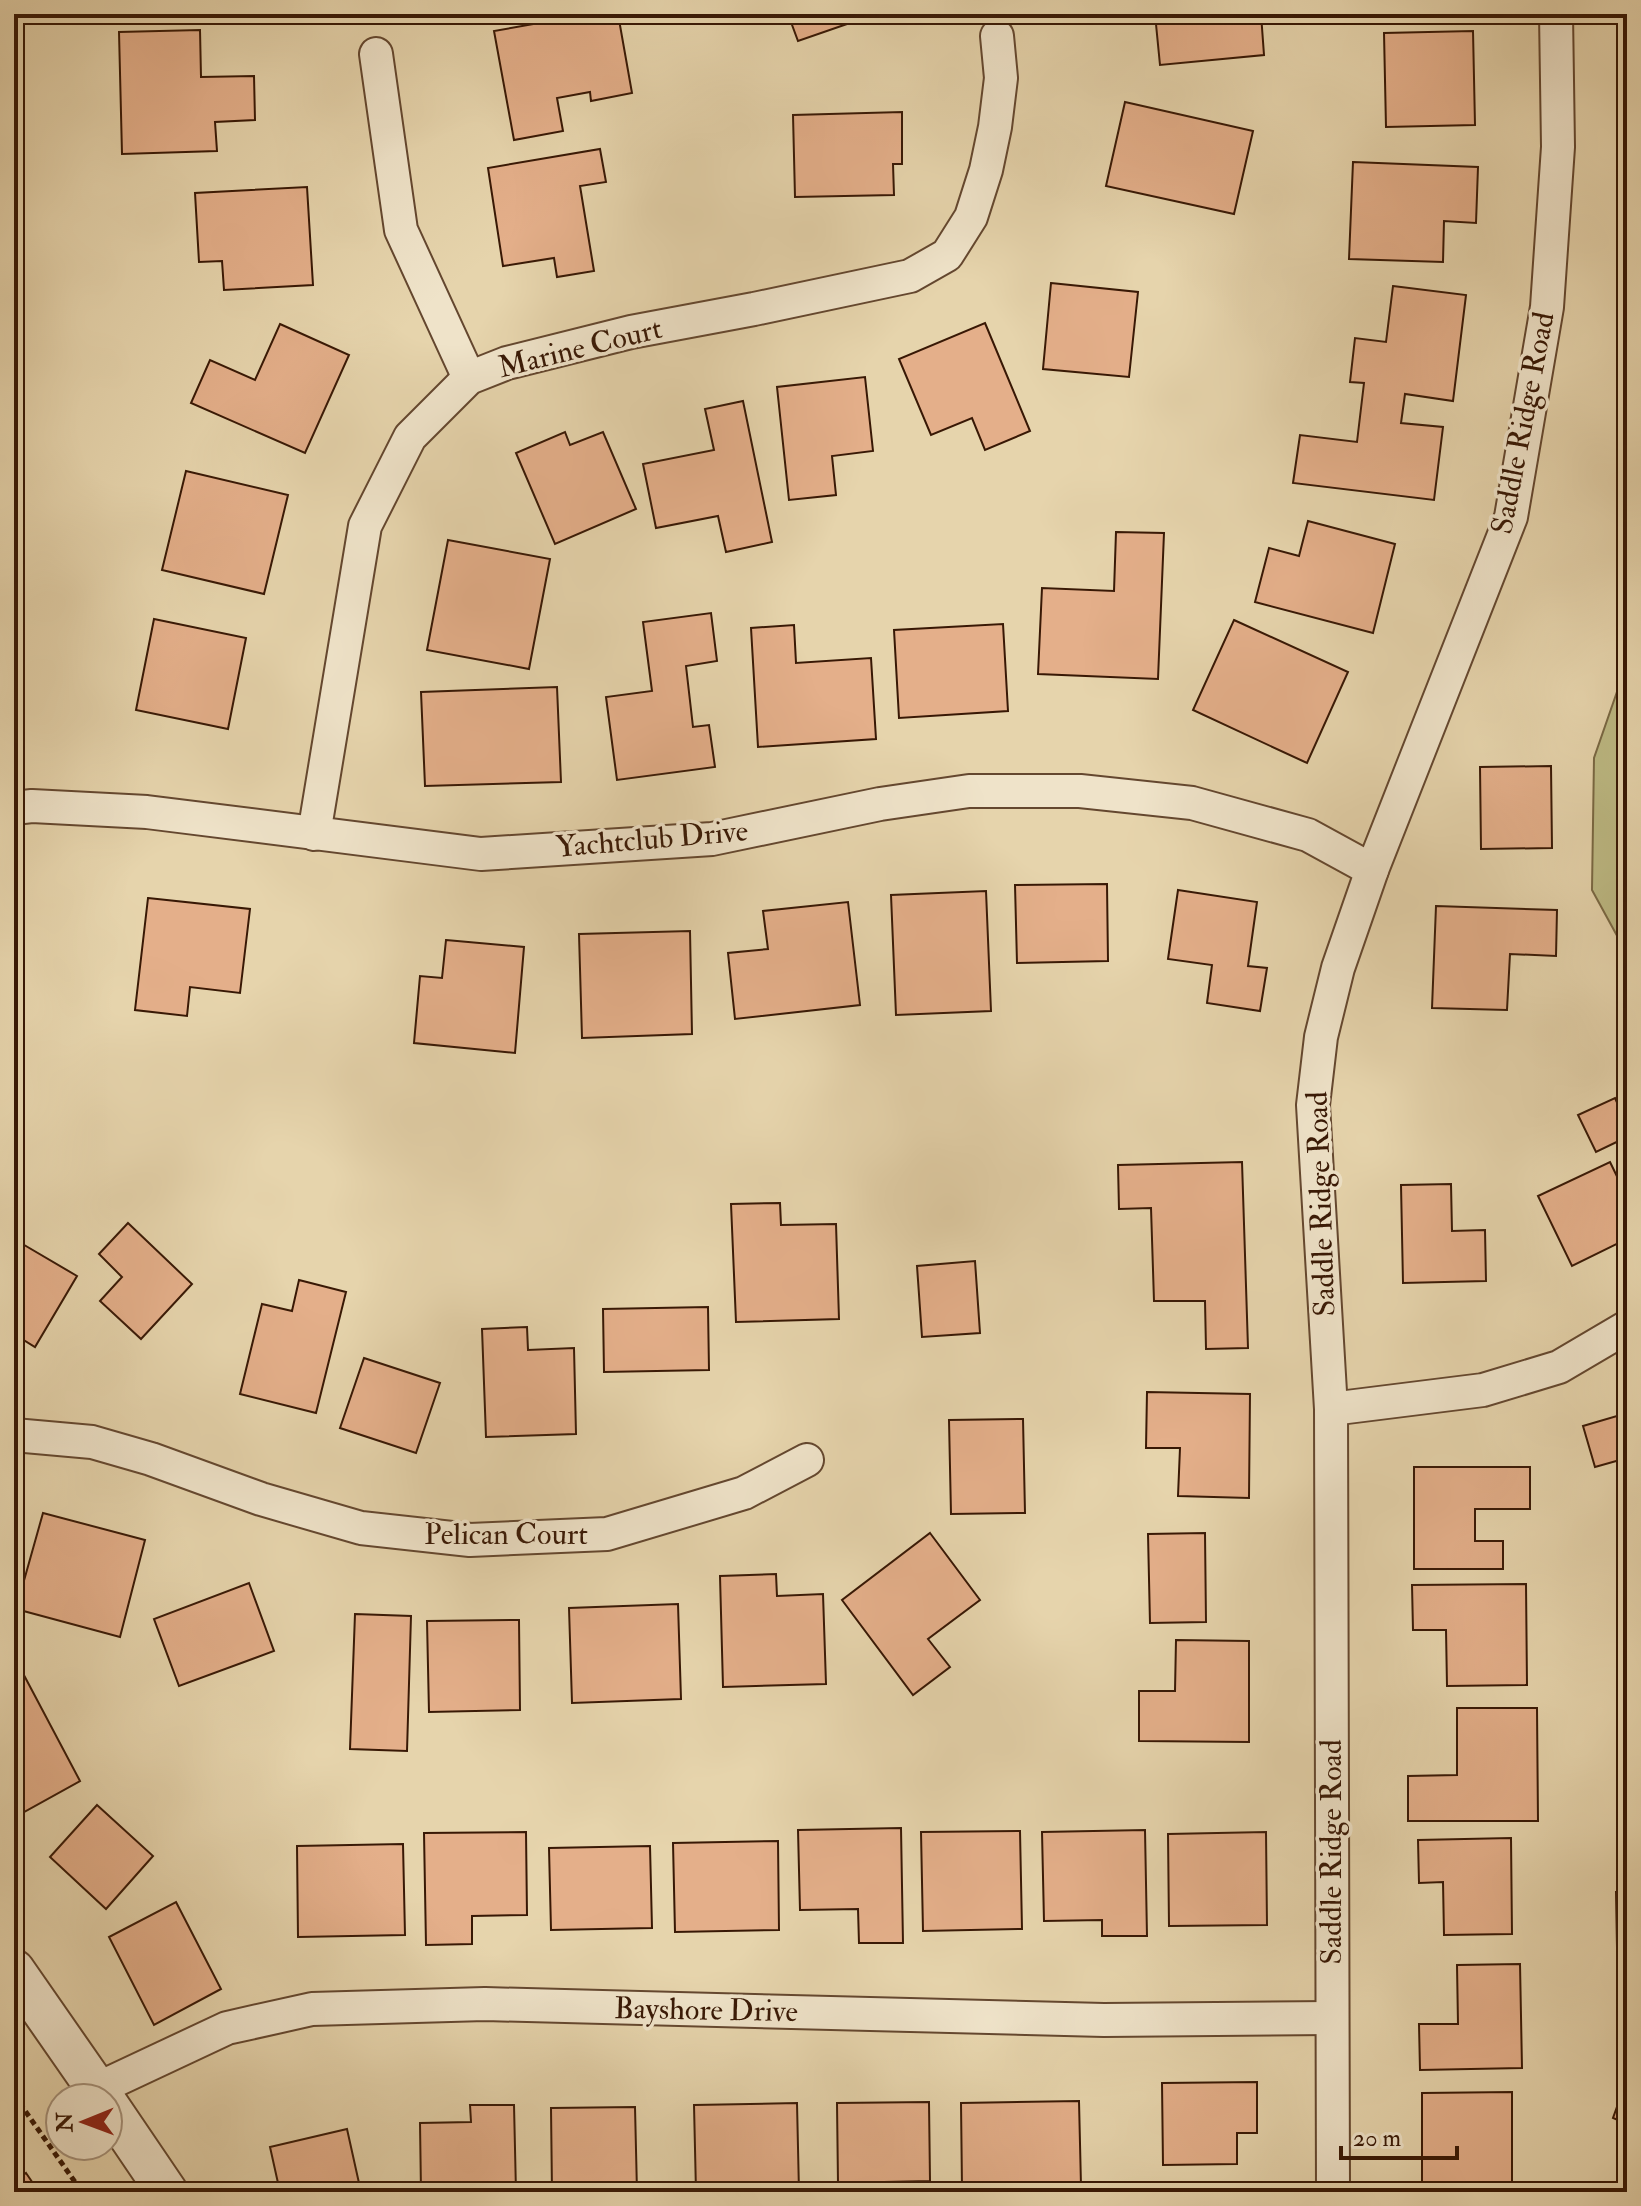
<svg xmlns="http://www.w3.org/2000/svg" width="1641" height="2206" font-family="'IM FELL Double Pica',serif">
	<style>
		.green { fill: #bdba84; stroke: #7a6944; stroke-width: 2 }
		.building { fill: #e4af8a; stroke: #381805; stroke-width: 2 }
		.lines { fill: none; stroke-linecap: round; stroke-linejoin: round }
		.minor-casing { stroke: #64472f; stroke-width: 36 }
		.tertiary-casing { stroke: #64472f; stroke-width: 44 }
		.path { stroke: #381805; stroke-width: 5; stroke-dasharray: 6 4; stroke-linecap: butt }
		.minor { stroke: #efe3c9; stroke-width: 32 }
		.tertiary { stroke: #efe3c9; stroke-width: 40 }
		.labels { text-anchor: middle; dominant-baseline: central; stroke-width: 7; stroke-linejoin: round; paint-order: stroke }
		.street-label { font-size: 30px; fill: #381805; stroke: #efe3c9 }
	</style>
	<rect width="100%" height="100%" fill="#e6d4ac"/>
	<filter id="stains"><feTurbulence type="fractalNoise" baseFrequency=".0025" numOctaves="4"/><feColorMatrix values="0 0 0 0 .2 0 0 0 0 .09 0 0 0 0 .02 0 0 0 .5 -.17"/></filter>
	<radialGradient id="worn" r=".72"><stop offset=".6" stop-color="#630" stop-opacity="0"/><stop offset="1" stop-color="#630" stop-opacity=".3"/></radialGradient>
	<path class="green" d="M1627,663v291l-35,-64 2,-132z"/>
	<g class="building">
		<path d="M590,14h28l14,79 -41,8 -1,-9 -33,6 6,33 -49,9 -20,-109z"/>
		<path d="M788,14h84l1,1 -75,26z"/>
		<path d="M1155,14h106l3,41 -104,10z"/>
		<path d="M200,30l1,47 53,-1 1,44 -40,2 2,29 -95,3 -3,-122z"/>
		<path d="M1473,31l2,94 -89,2 -2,-94z"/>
		<path d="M1125,102l128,29 -19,83 -128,-28z"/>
		<path d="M902,112v52h-9l1,31 -99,2 -2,-82z"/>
		<path d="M600,149l6,33 -26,4 14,85 -37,6 -3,-19 -51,8 -15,-98z"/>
		<path d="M1353,162l125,5 -2,56 -32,-2 -1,41 -94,-3z"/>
		<path d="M307,187l6,98 -89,5 -2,-29 -23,1 -4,-69z"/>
		<path d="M1051,283l87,9 -9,85 -86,-8z"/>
		<path d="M1393,286l73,9 -13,106 -48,-7 -4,29 42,4 -9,73 -141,-17 7,-48 57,7 7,-59 -14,-1 5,-44 31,4z"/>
		<path d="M985,323l45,108 -45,19 -13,-32 -41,17 -32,-76z"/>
		<path d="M280,324l69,31 -44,98 -114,-50 19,-43 45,20z"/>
		<path d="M865,377l8,74 -41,5 4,39 -47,5 -12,-113z"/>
		<path d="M743,401l29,141 -46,10 -8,-36 -62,12 -13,-64 71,-14 -9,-41z"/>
		<path d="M565,432l5,13 33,-13 33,77 -81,35 -39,-91z"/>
		<path d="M186,471l102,24 -24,99 -102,-24z"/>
		<path d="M1308,521l87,23 -22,89 -118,-31 14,-54 30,8z"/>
		<path d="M1116,532l48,1 -6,146 -120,-5 4,-86 72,3z"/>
		<path d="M448,540l102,19 -21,110 -102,-19z"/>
		<path d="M711,613l6,48 -31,5 7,61 16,-2 6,42 -98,13 -11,-83 46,-6 -9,-69z"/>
		<path d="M154,619l92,19 -18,91 -92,-19z"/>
		<path d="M1234,620l114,52 -41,91 -114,-53z"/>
		<path d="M1003,624l5,87 -109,7 -5,-88z"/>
		<path d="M794,625l2,38 75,-5 5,81 -118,8 -7,-119z"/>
		<path d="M557,687l4,95 -136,4 -4,-94z"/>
		<path d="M1551,766l1,82 -71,1 -1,-82z"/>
		<path d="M1107,884l1,77 -91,2 -2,-78z"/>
		<path d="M1178,890l79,12 -9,64 19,2 -7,43 -53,-8 5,-38 -44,-6z"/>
		<path d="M986,891l5,120 -95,4 -5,-120z"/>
		<path d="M148,898l102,11 -10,84 -50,-6 -3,29 -52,-6z"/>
		<path d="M848,902l12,103 -125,14 -7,-66 40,-4 -5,-38z"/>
		<path d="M1436,906l121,4 -1,46 -46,-2 -3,56 -75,-2z"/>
		<path d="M690,931l2,103 -110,4 -3,-104z"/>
		<path d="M446,940l78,7 -9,106 -101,-10 6,-67 22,2z"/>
		<path d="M1615,1098l12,27v12l-31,15 -18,-37z"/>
		<path d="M1242,1162l6,186 -42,1 -1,-48h-51l-3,-93 -32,1 -1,-44z"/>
		<path d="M1610,1162l17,35v42l-55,27 -34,-70z"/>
		<path d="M1451,1184l1,47 33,-1 1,51 -83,2 -2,-98z"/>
		<path d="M780,1203l1,22 55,-1 3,95 -103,3 -5,-118z"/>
		<path d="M128,1223l64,61 -51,55 -41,-38 22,-24 -23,-23z"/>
		<path d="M14,1239l63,37 -42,71 -21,-13z"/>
		<path d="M975,1261l5,72 -58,4 -5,-71z"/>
		<path d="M299,1280l47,12 -30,121 -76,-19 22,-90 30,7z"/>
		<path d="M708,1307l1,63 -105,2 -1,-63z"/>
		<path d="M527,1327l1,23 46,-2 2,86 -90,3 -4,-108z"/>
		<path d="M364,1358l76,25 -24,70 -76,-25z"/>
		<path d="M1147,1392l103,2 -1,104 -71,-2 2,-48h-34z"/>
		<path d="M1627,1413v45l-32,9 -12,-41z"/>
		<path d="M1023,1419l2,94 -74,1 -2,-94z"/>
		<path d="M1414,1467h116v42h-55v32h28v28h-89z"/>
		<path d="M43,1513l102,27 -25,97 -104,-28z"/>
		<path d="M930,1533l50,67 -52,39 22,28 -37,28 -71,-95z"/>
		<path d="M1205,1533l1,89 -56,1 -2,-89z"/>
		<path d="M776,1574l1,22 46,-2 3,90 -103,3 -3,-111z"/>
		<path d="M249,1583l25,68 -95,35 -25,-67z"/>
		<path d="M1526,1584l1,101 -80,1 -1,-56h-33l-1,-45z"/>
		<path d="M678,1604l3,95 -109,4 -3,-95z"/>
		<path d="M355,1614l56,2 -4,135 -57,-2z"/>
		<path d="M519,1620l1,90 -91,2 -2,-91z"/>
		<path d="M1176,1640l73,1v101l-110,-1v-50h36z"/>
		<path d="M17,1662l63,119 -65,36 -1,-154z"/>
		<path d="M1457,1708h80l1,113h-130v-45l49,-1z"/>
		<path d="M97,1805l56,51 -47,53 -56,-52z"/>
		<path d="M901,1828l2,115h-44l-1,-34 -58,1 -2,-80z"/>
		<path d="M1145,1830l2,106h-45v-16l-58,1 -2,-89z"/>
		<path d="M1020,1831l2,98 -99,2 -2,-99z"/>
		<path d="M526,1832l1,83 -55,1v28l-46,1 -2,-112z"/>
		<path d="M1266,1832l1,93 -98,1 -1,-92z"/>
		<path d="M1511,1838l1,96 -68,1 -1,-53 -24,1 -1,-43z"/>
		<path d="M778,1841l1,89 -104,2 -2,-89z"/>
		<path d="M403,1844l2,91 -107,2 -1,-91z"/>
		<path d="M650,1846l2,82 -101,2 -2,-82z"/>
		<path d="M1616,1892h11v111h-9z"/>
		<path d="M176,1902l45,87 -67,36 -45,-88z"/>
		<path d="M1520,1964l2,104 -102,2 -1,-46h39l-1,-59z"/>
		<path d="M1627,2079v45l-14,-6z"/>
		<path d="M1257,2082v51h-20v31l-74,1 -1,-82z"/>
		<path d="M1512,2092v100h-90v-99z"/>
		<path d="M1079,2101l2,85 -119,2 -1,-85z"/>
		<path d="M929,2102l1,79 -92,2 -1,-80z"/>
		<path d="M797,2103l2,89h-103l-2,-87z"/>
		<path d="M470,2105h44l2,87h-95l-1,-69 51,-1z"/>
		<path d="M635,2107l2,85h-85l-1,-84z"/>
		<path d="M347,2129l14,63h-81l-10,-45z"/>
		<path d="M26,2173l13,19h-25v-10z"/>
	</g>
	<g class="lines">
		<defs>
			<g id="minor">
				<path d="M376,54l25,176 68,148"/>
				<path d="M14,808l18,-2 115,6 334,42 231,-15 168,-35 89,-13h111l112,12 116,32 64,35"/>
				<path d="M314,834l51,-308 45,-89 59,-59 38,-15 124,-31 123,-23 156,-33 37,-21 24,-38 15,-47 9,-43 6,-49 -4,-42"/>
				<path d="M1331,1409l152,-19 76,-23 68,-40"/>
				<path d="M14,1435l78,7 59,17 110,40 100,29 109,12 137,-6 137,-41 63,-33"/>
				<path d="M97,2089l130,-61 85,-19 173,-5 619,16 227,-2"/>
				<path d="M1333,2192l-2,-783 -18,-304 8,-68 17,-69 34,-98 139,-353 36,-210 11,-160 -2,-133"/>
			</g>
			<g id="tertiary">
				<path d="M14,1970l89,128"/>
				<path d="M108,2105l59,87"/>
			</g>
		</defs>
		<use href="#minor" class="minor-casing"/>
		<use href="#tertiary" class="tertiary-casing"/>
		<path class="path" d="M14,2095l68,97"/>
		<use href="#minor" class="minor"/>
		<use href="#tertiary" class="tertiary"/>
	</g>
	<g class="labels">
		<g class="street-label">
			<text transform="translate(580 348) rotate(-14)">Marine Court</text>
			<text transform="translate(1523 423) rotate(-79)">Saddle Ridge Road</text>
			<text transform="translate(652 839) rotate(-5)">Yachtclub Drive</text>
			<text transform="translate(1321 1204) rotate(-92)">Saddle Ridge Road</text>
			<text x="506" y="1534">Pelican Court</text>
			<text transform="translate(1331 1852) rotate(-90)">Saddle Ridge Road</text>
			<text transform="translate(706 2010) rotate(1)">Bayshore Drive</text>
		</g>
	</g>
	<rect width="1641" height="2206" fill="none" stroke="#e6d4ac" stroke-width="48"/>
	<rect x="16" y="16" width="1609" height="2174" fill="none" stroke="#381805" stroke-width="4"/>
	<rect x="24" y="24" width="1593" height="2158" fill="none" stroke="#381805" stroke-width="2"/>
	<g transform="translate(84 2122) rotate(269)"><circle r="38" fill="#efe3c9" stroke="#a6927b" stroke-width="2"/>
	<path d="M0-6L14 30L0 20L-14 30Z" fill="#8f2418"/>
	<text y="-12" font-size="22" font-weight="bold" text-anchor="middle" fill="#381805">N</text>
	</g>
	<path d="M1341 2146v12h116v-12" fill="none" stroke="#381805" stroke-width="4"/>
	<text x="1353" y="2146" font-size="24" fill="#381805" stroke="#efe3c9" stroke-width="6" paint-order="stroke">20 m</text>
	<rect width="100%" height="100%" filter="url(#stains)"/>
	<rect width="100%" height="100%" fill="url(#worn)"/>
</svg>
